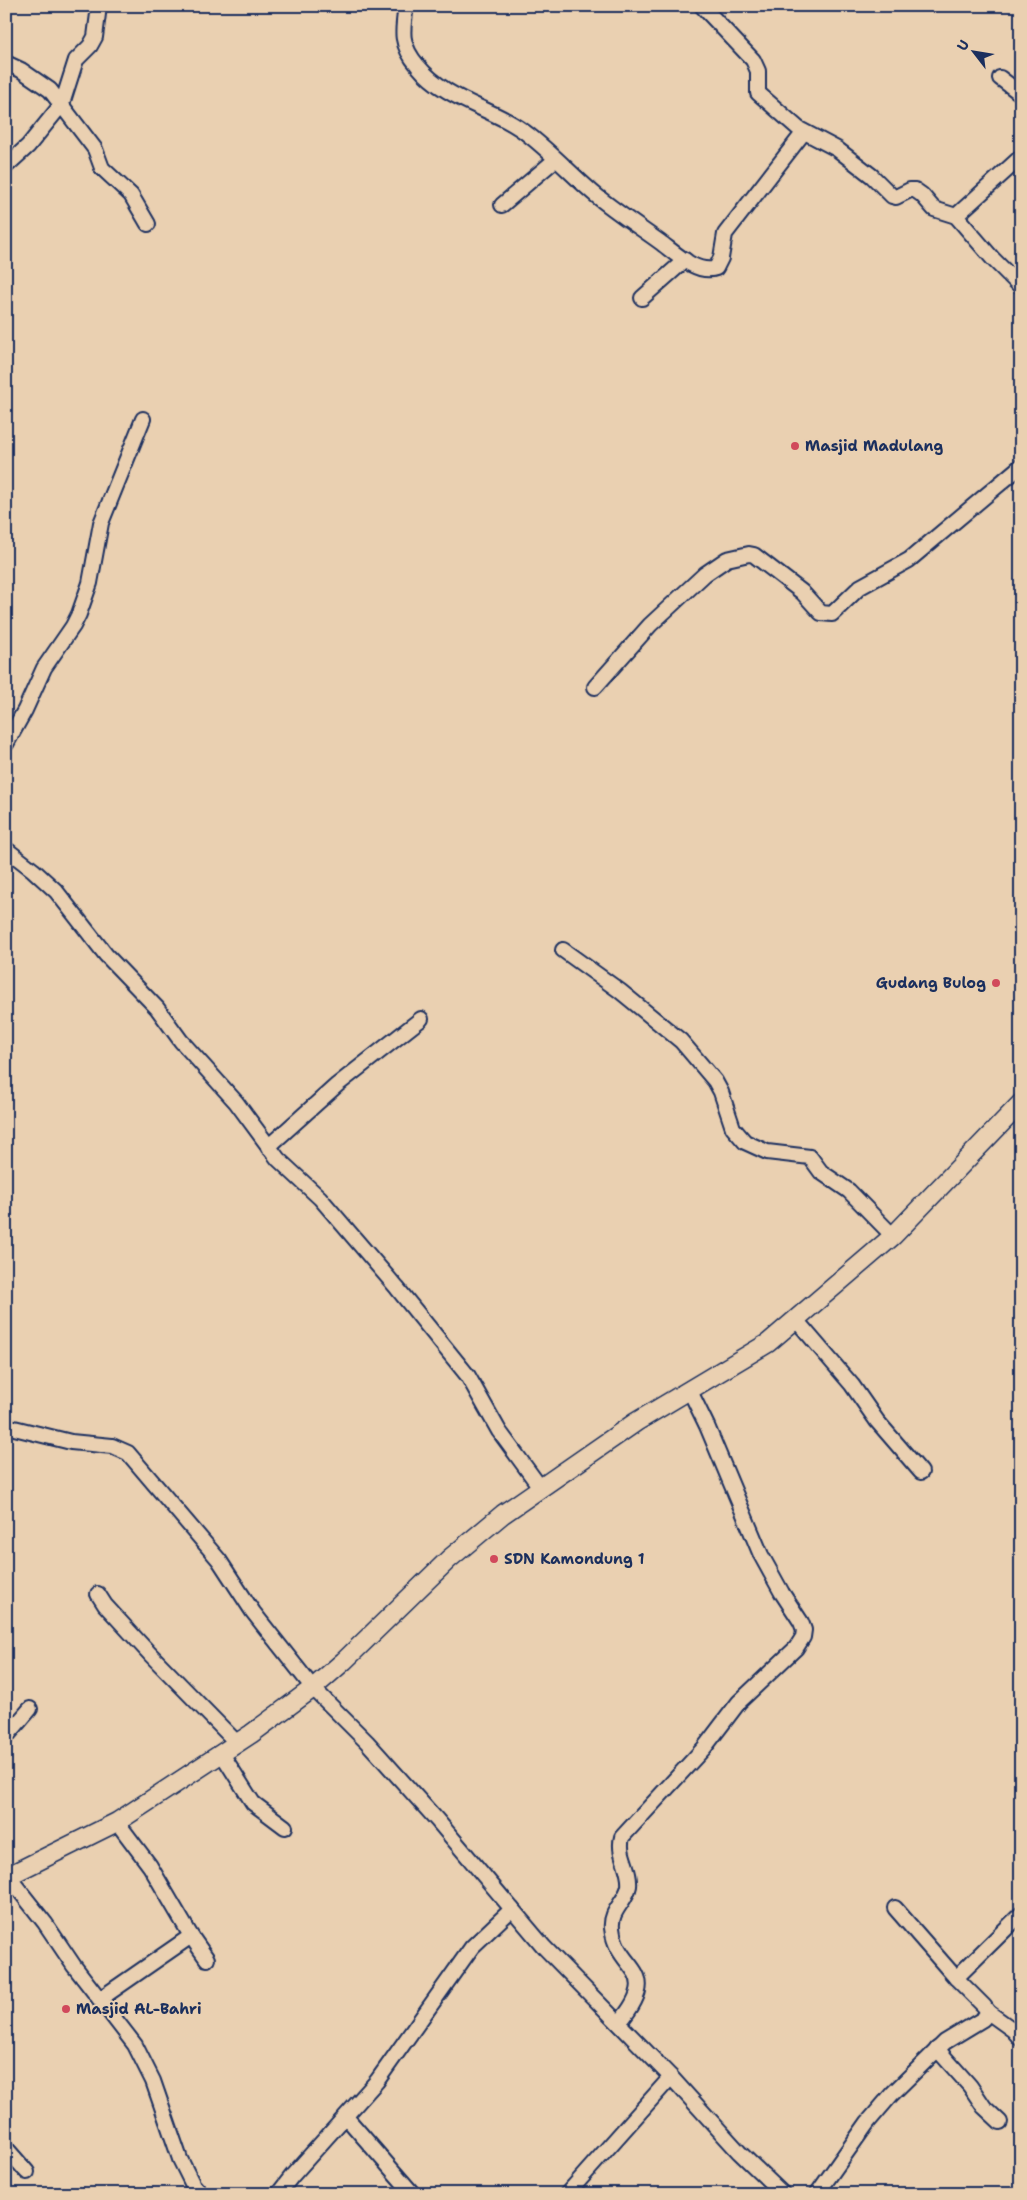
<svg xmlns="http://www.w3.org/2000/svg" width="1027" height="2200" font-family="'Shantell Sans',sans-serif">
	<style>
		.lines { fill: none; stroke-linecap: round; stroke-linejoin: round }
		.minor-casing { stroke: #1b2f5e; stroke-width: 18 }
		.major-casing { stroke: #1b2f5e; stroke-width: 21 }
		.minor { stroke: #ead0b1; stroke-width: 14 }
		.major { stroke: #ead0b1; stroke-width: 18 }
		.poi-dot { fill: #d1495b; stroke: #ead0b1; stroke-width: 2 }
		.labels { text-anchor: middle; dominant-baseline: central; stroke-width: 4; stroke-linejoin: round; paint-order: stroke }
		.poi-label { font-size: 15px; font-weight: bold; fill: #1b2f5e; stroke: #ead0b1; text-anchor: start }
	</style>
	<rect width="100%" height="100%" fill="#ead0b1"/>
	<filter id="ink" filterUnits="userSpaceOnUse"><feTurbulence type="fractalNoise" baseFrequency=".02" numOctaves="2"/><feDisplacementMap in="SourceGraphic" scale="10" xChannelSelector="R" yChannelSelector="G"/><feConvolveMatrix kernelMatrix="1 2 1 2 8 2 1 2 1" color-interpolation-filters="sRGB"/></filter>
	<g filter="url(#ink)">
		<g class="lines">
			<defs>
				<g id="minor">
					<path d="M406,6c-4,26 -6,39 12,60 29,36 78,42 112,70 24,19 45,42 68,61 20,16 41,30 62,45 14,10 37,33 56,26l5,-10 4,-24 79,-102"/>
					<path d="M702,6l51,54 5,11v22l41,36 38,20 35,27 20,20 4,1 14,-7h5l7,5 12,14 22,7 37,43 28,28"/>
					<path d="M6,63l15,7 29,20 45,59 7,19 29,27 17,29"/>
					<path d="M1000,78l21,16"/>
					<path d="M6,166l22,-20 34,-42 14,-44 14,-14 5,-9 4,-31"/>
					<path d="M502,205l53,-45"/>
					<path d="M956,216l65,-59"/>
					<path d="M642,298l43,-38"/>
					<path d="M595,687l55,-62 55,-51 22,-15 22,-5 5,1 48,37 19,21 11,1 28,-27 49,-27 112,-94"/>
					<path d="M6,744l19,-34 19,-42 29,-42 6,-12 11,-31 11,-60 42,-104"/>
					<path d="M6,849l27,21 23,21 50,64 51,53 24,33 55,61 42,57 42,39 77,90 71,88 31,55 41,56"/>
					<path d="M563,950l57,41 61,50 34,40 6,11 12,36 12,14 22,10 43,5 11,15 28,19 44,45"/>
					<path d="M268,1147l69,-62 84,-66"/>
					<path d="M797,1321l55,64 25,36 44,51"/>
					<path d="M6,1426l65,16 41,4 16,7 91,107 34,52 60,76 54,54 70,78 107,127 127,130 68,75 44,42"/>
					<path d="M98,1594l7,11 45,49 87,89"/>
					<path d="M6,1737l24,-28"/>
					<path d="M222,1754l31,49 32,24"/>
					<path d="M8,1876l37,47 29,43 61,79 18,36 27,78 13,26 8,9"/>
					<path d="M191,1936l16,23"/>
					<path d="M956,1978l65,-64"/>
					<path d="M100,1999l91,-63 -41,-70 -33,-44"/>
					<path d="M988,2012l25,18 8,9"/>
					<path d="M619,2023c46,-55 -2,-50 -7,-95 -2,-18 14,-26 17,-42 2,-18 -12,-31 -7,-49l82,-89 35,-46 57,-54 7,-11 1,-7 -3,-8 -19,-29 -21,-38 -54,-129 -18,-37"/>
					<path d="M937,2049l33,37 14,21 16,15"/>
					<path d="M346,2117l67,77"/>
					<path d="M6,2148l21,24"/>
					<path d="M278,2194l14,-18 85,-95 95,-134 40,-38"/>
					<path d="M567,2194l104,-117"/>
					<path d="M817,2194l51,-72 24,-28 53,-52 38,-23 5,-7 -4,-6 -28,-28 -61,-70"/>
				</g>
				<path id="major" d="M6,1877l111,-55 134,-88 62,-46 31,-27 105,-102 54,-45 133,-92 132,-79 125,-107 128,-133"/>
			</defs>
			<use href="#minor" class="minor-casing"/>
			<use href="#major" class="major-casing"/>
			<use href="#minor" class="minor"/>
			<use href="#major" class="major"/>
		</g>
	</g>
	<g class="poi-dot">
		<circle cx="795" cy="446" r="5"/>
		<circle cx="996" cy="983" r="5"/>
		<circle cx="494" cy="1559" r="5"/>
		<circle cx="66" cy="2009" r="5"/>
	</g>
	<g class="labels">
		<g class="poi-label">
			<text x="805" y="446">Masjid Madulang</text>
			<text x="986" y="983" text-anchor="end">Gudang Bulog</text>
			<text x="504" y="1559">SDN Kamondung 1</text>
			<text x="76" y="2009">Masjid AL-Bahri</text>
		</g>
	</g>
	<rect width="1027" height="2200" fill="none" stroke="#ead0b1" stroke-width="25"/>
	<rect x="12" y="12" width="1002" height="2175" fill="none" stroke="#1b2f5e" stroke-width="2" filter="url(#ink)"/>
	<g transform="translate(974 52) rotate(301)" stroke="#ead0b1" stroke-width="4" paint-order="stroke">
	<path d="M0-4L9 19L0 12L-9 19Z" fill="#1b2f5e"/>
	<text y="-8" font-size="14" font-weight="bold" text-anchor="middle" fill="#1b2f5e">U</text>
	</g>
</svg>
